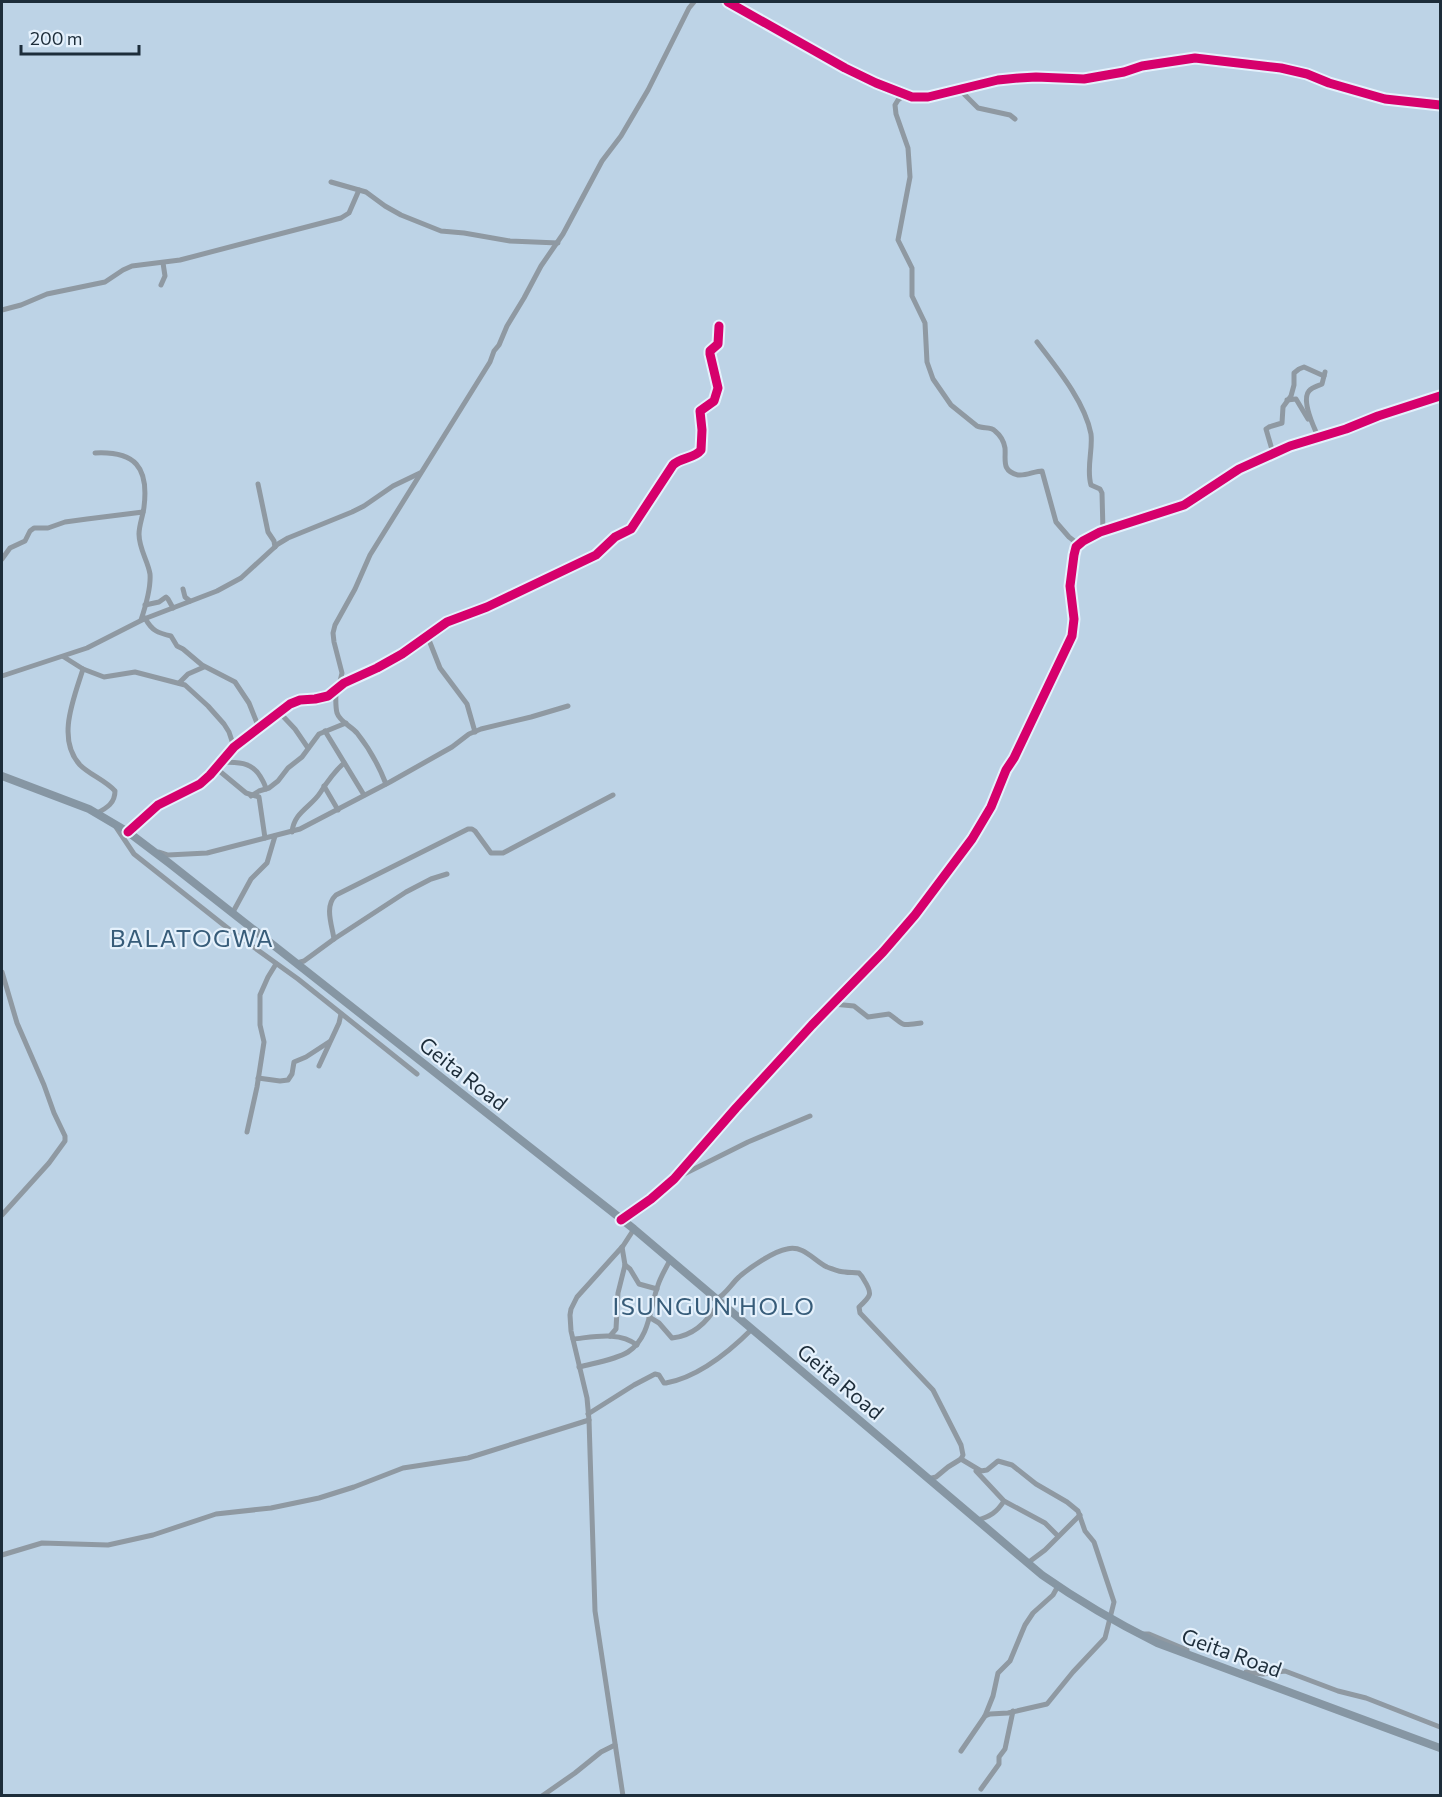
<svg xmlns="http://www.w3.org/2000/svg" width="1442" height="1797" font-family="Commissioner,sans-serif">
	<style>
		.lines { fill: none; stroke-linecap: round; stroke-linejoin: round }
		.minor { stroke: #8f99a2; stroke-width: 5 }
		.highway { stroke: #8696a3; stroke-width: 8 }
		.cycleway-casing { stroke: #e5f1fc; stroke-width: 13 }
		.cycleway { stroke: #d6006c; stroke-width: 9 }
		.labels { text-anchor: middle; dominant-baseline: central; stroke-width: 4.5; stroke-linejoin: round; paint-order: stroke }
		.street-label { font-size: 21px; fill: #1d2d3a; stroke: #e5f1fc }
		.quarter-label { font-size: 24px; letter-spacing: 1.5px; fill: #375c79; stroke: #e5f1fc }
	</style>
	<rect width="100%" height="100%" fill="#bdd3e6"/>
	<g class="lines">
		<g class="minor">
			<path d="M728,2l117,66 31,15 36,14h16l70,-17 21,-2 17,-1 48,2 40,-7 18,-6 53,-8 86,10 26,6 22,9 56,16 55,6"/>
			<path d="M959,89l19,19 32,7 5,4"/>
			<path d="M905,95l-7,5 -3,5 1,9 12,34 2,29 -12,63 14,28v28l13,27 2,39 6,17 18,26 26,21c6,3 14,0 18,5 5,4 9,11 10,17 1,12 -4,23 13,27 8,1 17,-4 24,-4l14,51 13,15 9,7"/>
			<path d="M331,182l35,10 19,14 16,9 40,16 23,2 46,8 48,2"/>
			<path d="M161,285l4,-9 -2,-13"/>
			<path d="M2,310l19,-5 26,-11 58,-12 18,-12 9,-4 48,-6 161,-42 8,-5 10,-23"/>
			<path d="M1037,342c20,26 48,60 54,92 2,17 -5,34 0,51l9,4 2,4 1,38"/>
			<path d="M1287,400l9,-1 12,20"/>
			<path d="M1319,438c-5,-10 -18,-38 -10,-47 3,-4 9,-5 13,-7l3,-12"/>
			<path d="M95,453c40,-2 54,14 49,54 -1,9 -5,18 -5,27 0,15 9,27 11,40 1,13 -5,34 -9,46"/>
			<path d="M1273,453l-7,-24 3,-2 13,-4 1,-16 8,-11 3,-11v-12l5,-4 5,-2 20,9"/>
			<path d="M258,484l10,48 6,9 1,6"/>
			<path d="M2,559l8,-11 15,-7 5,-10 4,-3h14l17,-6 22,-3 56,-7"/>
			<path d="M183,589l2,8 5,4"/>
			<path d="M145,605l14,-3 7,-5 2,2 5,9"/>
			<path d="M145,618c7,13 13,15 26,18l6,10 6,3 19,16 33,17 14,21 10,25"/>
			<path d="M427,635l13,33 27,36 8,28"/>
			<path d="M64,657l19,12 21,8 31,-5 50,13 23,21 16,18 5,8 5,15"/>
			<path d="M83,669c-9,29 -27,70 -3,96 10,10 25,15 35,26 0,12 -8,17 -18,22"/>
			<path d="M2,676l85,-28 57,-29 73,-28 24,-13 37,-34 10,-6 64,-26 12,-6 29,-20 27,-13"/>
			<path d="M179,683l9,-9 16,-7"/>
			<path d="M339,686l3,-13 -8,-31 -1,-9 2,-8 20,-36 15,-34 120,-193 4,-11 5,-6 8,-19 17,-28 17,-32 22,-32 39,-73 19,-25 27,-46 41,-82 5,-6"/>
			<path d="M336,689c0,8 -1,16 1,24 3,9 14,13 20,20 12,15 22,33 29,51"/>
			<path d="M279,712l16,17 13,19"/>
			<path d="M325,731l39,64"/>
			<path d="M222,762c16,1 29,-1 38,14 3,5 5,8 6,13"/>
			<path d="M217,769l29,24 13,4 6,41"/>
			<path d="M324,786l14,24"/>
			<path d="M251,796l8,-5 10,-3 9,-7 10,-13 14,-11 17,-23 27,-11"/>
			<path d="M116,827l18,27 96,76 68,49 119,95"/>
			<path d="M128,832l30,-27 42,-21 10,-9 24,-28 56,-43 10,-4 15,-1 13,-3 16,-13 33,-15 25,-14 45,-32 40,-15 109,-52 19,-18 16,-8 42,-64c8,-8 21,-6 28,-15l1,-20 -2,-19 14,-10 4,-13 -8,-34v-3l8,-7 1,-18"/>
			<path d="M292,832c2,-20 19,-25 28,-39 7,-11 14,-21 24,-30"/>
			<path d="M159,852l9,3 39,-2 93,-24 90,-47 62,-35 17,-13 12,-5 50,-12 37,-11"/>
			<path d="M231,911l2,1 18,-33 16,-16 8,-27"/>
			<path d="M334,939c-2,-14 -10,-33 2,-44l132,-66h4l3,2 16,22h12l110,-58"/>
			<path d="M297,963l7,-2 30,-22 72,-47 25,-13 16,-5"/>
			<path d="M2,972l15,51 27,62 10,28 11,23v5l-16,22 -47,52"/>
			<path d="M833,1004l21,2 14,11 21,-3c17,12 10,12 32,9"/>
			<path d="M319,1066l20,-43 2,-9"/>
			<path d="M258,1078l22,3 8,-1 4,-6 2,-12 12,-5 23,-15"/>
			<path d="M247,1132l10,-45 7,-45 -4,-17v-30l8,-18 8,-13"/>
			<path d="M678,1177l70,-35 62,-26"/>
			<path d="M621,1220l30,-21 23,-20 62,-71 76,-83 71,-73 32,-37 57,-76 19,-32 15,-37 8,-12 58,-122 2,-17 -4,-33 4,-31 2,-8 7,-6 17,-9 84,-27 55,-36 51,-23 56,-17 32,-13 62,-20"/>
			<path d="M625,1265l5,4 9,15 18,5"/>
			<path d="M716,1299c9,-3 16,-16 23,-22 10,-9 35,-26 48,-28 17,-4 26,11 40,18 6,2 12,5 18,5 4,1 10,0 14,1 2,2 4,5 5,7 9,14 7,16 -5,27l1,6 73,77 28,55 2,10 -2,4 -13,8 -12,10 -8,2"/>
			<path d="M649,1317l10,6 13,15c23,-2 37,-18 47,-36"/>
			<path d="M610,1336l6,-7 2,-36 7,-28 -3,-18"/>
			<path d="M573,1339c21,-2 46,-8 64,6"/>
			<path d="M579,1367c15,-4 36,-7 49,-15 22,-14 22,-45 30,-67 3,-9 8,-17 12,-25"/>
			<path d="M588,1414l46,-29 21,-11 4,1 5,8h2c33,-6 63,-31 86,-54"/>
			<path d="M961,1459l20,12 6,-1 11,-9 14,4 24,19 31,18 11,9 7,20 9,11 20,60 -9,36 -32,34 -26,32 -39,9 -18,1 -5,2"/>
			<path d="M976,1471l28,30 41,22 13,13"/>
			<path d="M977,1520c13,-3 20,-8 27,-19"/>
			<path d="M2,1555l40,-12 66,2 45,-10 63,-21 55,-6 48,-10 35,-11 49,-19 65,-10 121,-38"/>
			<path d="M1027,1561l2,1 16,-12 35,-35"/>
			<path d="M1142,1634h7l38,16"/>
			<path d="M1246,1672l17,2 22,-3 53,20 28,7 74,29"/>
			<path d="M961,1751l24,-35 8,-20 5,-23 12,-12 15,-36 8,-12 20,-18 5,-9"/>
			<path d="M981,1789l18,-25v-7l6,-8 8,-38"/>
			<path d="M542,1796l33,-23 26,-21 14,-7"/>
			<path d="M623,1796l-28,-185 -6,-191 -2,-22 -16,-67 -1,-16 1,-6 6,-12 46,-51 11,-17"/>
		</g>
		<path class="highway" d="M2,776l87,33 39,23 41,31 465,366 408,346c37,26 75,48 115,68l283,105"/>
		<defs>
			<g id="cycleway">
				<path d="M728,2l117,66 31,15 36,14h16l70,-17 21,-2 17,-1 48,2 40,-7 18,-6 53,-8 86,10 26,6 22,9 56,16 55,6"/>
				<path d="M128,832l30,-27 42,-21 10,-9 24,-28 56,-43 10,-4 15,-1 13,-3 16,-13 33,-15 25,-14 45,-32 40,-15 109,-52 19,-18 16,-8 42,-64c8,-8 21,-6 28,-15l1,-20 -2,-19 14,-10 4,-13 -8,-34v-3l8,-7 1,-18"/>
				<path d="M621,1220l30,-21 23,-20 62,-71 76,-83 71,-73 32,-37 57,-76 19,-32 15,-37 8,-12 58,-122 2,-17 -4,-33 4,-31 2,-8 7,-6 17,-9 84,-27 55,-36 51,-23 56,-17 32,-13 62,-20"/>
			</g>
		</defs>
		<use href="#cycleway" class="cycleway-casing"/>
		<use href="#cycleway" class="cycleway"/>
	</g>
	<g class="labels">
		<g class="street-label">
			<text transform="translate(464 1073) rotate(38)">Geita Road</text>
			<text transform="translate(841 1381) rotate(40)">Geita Road</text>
			<text transform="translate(1232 1652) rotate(20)">Geita Road</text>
		</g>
		<g class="quarter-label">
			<text x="192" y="937">BALATOGWA</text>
			<text x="714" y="1305">ISUNGUN'HOLO</text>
		</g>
	</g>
	<rect width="1442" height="1797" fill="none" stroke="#1d2d3a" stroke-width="6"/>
	<path d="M21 45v9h118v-9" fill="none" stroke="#1d2d3a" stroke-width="3"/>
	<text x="30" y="45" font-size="18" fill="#1d2d3a" stroke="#e5f1fc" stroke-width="4.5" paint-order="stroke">200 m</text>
</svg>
